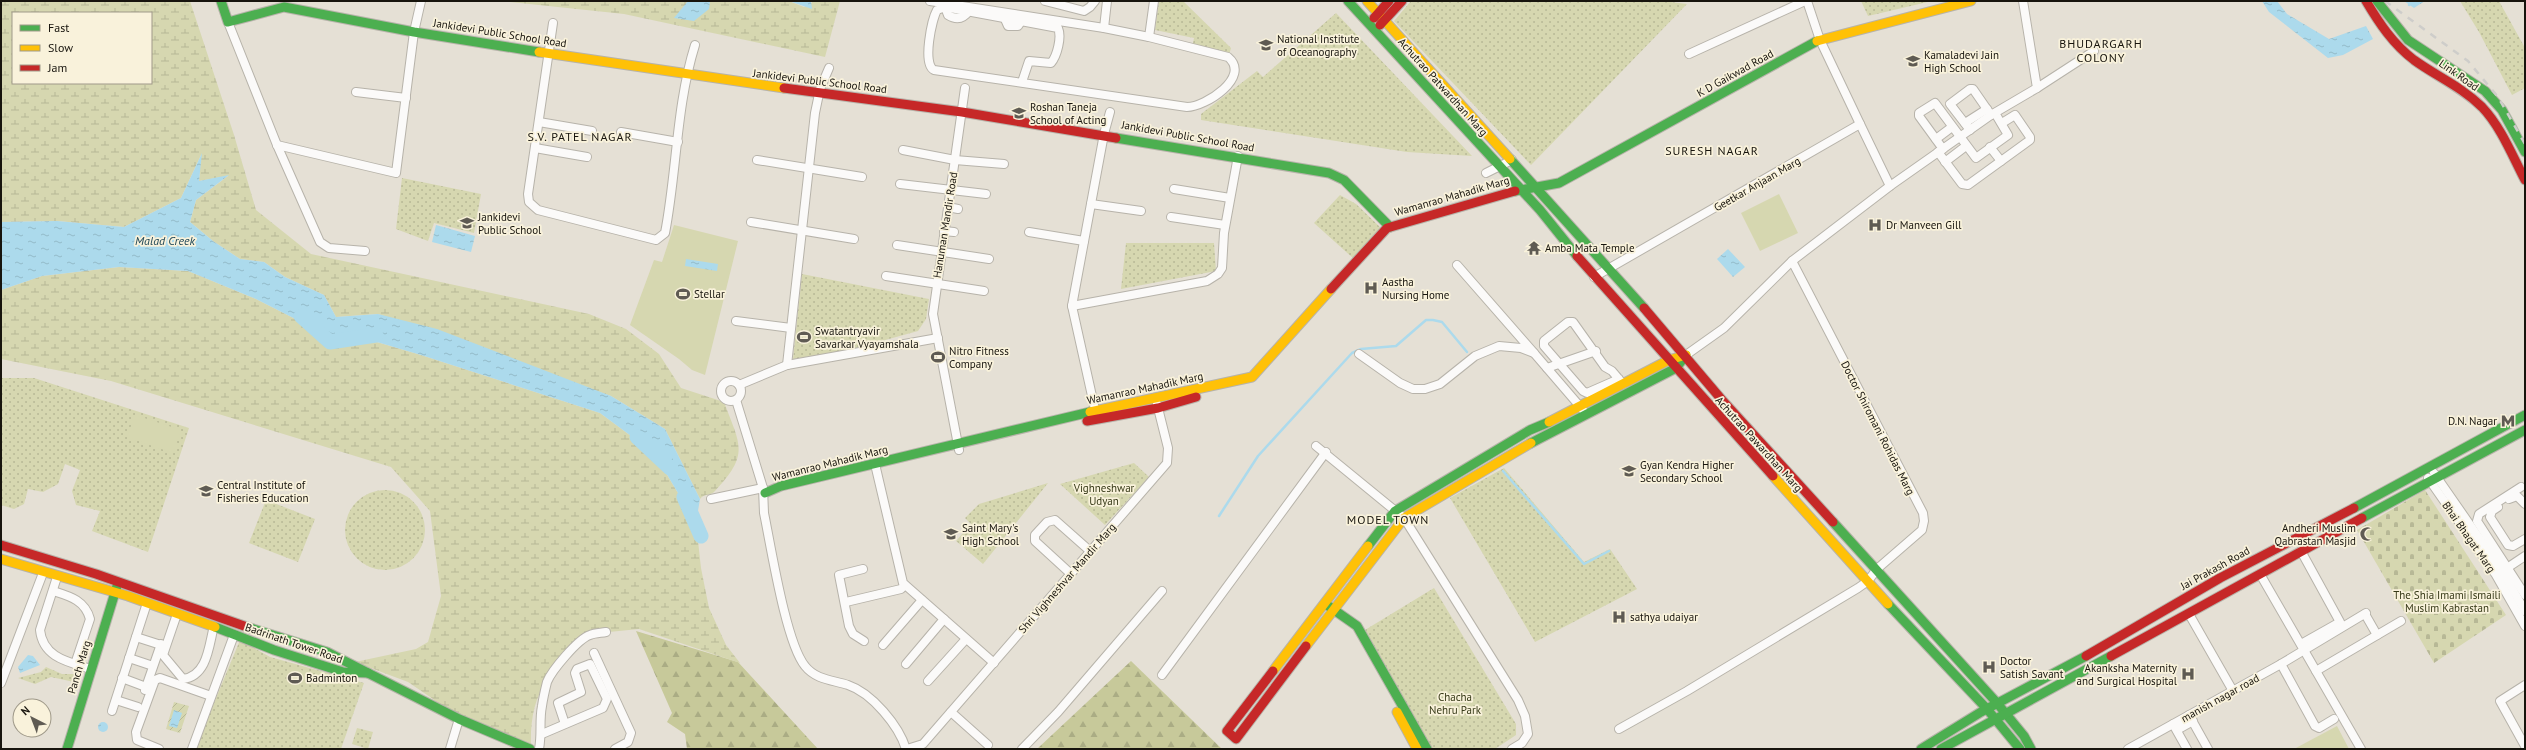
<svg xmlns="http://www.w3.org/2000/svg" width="2526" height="750" font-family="'PT Sans',sans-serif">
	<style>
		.grass { fill: url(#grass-dots) }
		.forest { fill: url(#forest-firs) }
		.wetland { fill: url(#wetland-marsh); fill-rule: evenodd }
		.cemetery { fill: url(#cemetery-stones) }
		.garden { fill: url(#garden-furrows) }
		.pitch { fill: #d6d7b0 }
		.water { fill: url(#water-ripples) }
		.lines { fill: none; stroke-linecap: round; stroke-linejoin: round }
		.stream { stroke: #acdaec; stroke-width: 2.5 }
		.river { stroke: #acdaec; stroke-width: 15 }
		.street-casing { stroke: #b7b3aa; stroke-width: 10 }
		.fast-casing { stroke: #b7b3aa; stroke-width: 11 }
		.slow-casing { stroke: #b7b3aa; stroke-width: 11 }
		.jam-casing { stroke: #b7b3aa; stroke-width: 11 }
		.street { stroke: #fbfaf9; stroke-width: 8 }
		.fast { stroke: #4caf50; stroke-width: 9 }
		.slow { stroke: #ffc107; stroke-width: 9 }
		.jam { stroke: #c62828; stroke-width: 9 }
		.rail { stroke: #cecdca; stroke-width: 2.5; stroke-dasharray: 7 7; stroke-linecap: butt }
		.labels { text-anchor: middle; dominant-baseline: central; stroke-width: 3.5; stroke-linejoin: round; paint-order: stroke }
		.street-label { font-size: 11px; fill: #17140d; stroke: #f9f2db }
		.poi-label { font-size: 11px; fill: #17140d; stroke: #f9f2db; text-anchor: start }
		.park-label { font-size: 11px; fill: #363917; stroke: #f9f2db }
		.neighbourhood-label { font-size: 12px; letter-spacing: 1px; fill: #17140d; stroke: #f9f2db }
		.water-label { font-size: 12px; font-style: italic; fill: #204858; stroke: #f9f2db }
	</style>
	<defs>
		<pattern id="grass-dots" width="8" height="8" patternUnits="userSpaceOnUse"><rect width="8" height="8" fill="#d6d7b0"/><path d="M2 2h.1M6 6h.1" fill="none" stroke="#b7b896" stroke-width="1.8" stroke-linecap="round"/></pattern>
		<pattern id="forest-firs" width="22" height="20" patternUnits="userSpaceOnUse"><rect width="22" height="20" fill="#c7c99a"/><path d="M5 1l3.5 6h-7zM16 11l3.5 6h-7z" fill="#aaac84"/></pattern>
		<pattern id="wetland-marsh" width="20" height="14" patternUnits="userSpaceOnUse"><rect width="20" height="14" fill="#d6d7b0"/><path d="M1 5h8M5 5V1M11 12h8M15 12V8" fill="none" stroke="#b7b896"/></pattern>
		<pattern id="cemetery-stones" width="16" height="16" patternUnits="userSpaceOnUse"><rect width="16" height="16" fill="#d6d7b0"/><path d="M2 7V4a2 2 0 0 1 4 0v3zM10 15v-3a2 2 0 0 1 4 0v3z" fill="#b7b896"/></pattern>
		<pattern id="garden-furrows" width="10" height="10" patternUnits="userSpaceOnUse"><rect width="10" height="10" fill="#d6d7b0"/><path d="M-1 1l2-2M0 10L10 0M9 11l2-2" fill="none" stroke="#b7b896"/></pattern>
		<pattern id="water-ripples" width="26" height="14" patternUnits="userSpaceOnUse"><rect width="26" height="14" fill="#acdaec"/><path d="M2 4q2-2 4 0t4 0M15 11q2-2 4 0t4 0" fill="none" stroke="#93bac9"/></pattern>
	</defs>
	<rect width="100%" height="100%" fill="#e5e0d5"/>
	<g class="grass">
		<path d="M1159,1h24l48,47 -2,7 -37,-7 2,-10 -39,-8z"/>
		<path d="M1411,1h252l24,3 -156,161 -137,-144z"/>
		<path d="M1861,1h71l-64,15z"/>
		<path d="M2460,1h39l26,47v40l-13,7 -33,-63z"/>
		<path d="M1336,13l136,143 -65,-4 -206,-32v-6l56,-43 6,6z"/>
		<path d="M402,178l79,16 -7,39 -40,-10 -6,18 -32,-12z"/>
		<path d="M1340,195l16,9 25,24 -27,31 -40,-36z"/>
		<path d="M1126,243h88l2,28 -95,18z"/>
		<path d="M802,274l127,25 -3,20 -8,12 -69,19 -56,9z"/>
		<path d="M1,378h33l155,50 -41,124 -56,-21 8,-20 -24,-6 -4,-14 8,-21 -15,-6 -7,20 -15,8 -15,-3 -4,15 -10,5 -13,-4z"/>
		<path d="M1134,463l15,14 -44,48 -45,-41z"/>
		<path d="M1504,468l80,94 26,-13 27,40 -102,53 -85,-144z"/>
		<path d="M1048,483l-65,81 -27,-23 15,-17 -6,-6 14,-14z"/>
		<circle cx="385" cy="530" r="40"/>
		<path d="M266,500l49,19 -17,43 -49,-19z"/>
		<path d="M1434,588l82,136v11l-21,14h-63l-67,-119z"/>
		<path d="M240,640l30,17 94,26 -23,66h-146z"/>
		<path d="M46,667l16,7h12v8l-23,-5 -16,7 -17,-6 23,-6z"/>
		<path d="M357,728l16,4 -5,17 -16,-5z"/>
	</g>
	<g class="forest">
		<path d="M636,631l102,31 80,87h-131l-2,-15 -18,-12 5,-9z"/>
		<path d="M1131,661l91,88h-185z"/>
	</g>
	<g class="wetland">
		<path d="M1,1h189l44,134 22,75 55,44 278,60 37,15 33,25 22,34 43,14c16,43 26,52 -9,89 -4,5 -11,2 -15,8l-35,-70 -54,-33 -233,-82 -42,3 -12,-22 -39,-18 -21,-15 -24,-3 -27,-18 -23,-19 6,-22 32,-24 -29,5 2,-26 -20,43 -57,29 -67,-6 -56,1zM13,13h138v70h-138z"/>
		<path d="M500,1h188l-9,13 29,-5 2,-8h79l15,6 8,-4 -1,-2h29l-15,56 -201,-43z"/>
		<path d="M119,267l69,4 68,28 67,34 47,7 51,15 179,58 54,40 42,70 5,45 8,40 17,37 14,18 -101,-34 -50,5c-39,40 -60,55 -58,115l-68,-26 -30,-24 -25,-17 -53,-20 61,-13 12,-7 13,-46 -11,-85 -39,-44 -280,-86 -110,-22v-69l41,-14z"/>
	</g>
	<path class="cemetery" d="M2425,490l81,125 -72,48 -77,-133z"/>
	<path class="garden" d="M174,702l15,4 -9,27 -14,-4z"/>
	<g class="pitch">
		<path d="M1779,194l19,39 -38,18 -19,-38z"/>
		<path d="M674,225l64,16 -33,134 -13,-5 -13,-11 -49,-34 24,-65 8,2z"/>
		<path d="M135,415l46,15 -8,23 -46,-16z"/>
		<path d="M292,667l12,4 -6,18 -12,-4z"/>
		<path d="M2337,726l12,23h-55z"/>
	</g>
	<g class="water">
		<path d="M688,1h22l-1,8 -15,12 -20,-3z"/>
		<path d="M789,1h22l1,8z"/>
		<path d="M2262,1h15l10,13 42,25 37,-13 7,13 -30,16 -15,3 -59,-46z"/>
		<path d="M2404,1h21l-11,7z"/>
		<path d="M202,153l-3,28 30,-6 -33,25 -6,22 23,19 27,18 24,3 21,15 39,18 12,22 42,-3 59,15 174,67 54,33 35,70 -4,24 -42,-70 -54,-40 -179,-58 -51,-15 -47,-7 -67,-34 -68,-28 -69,-4 -77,9 -41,14v-68l56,-1 67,6 57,-29z"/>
		<path d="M436,225l39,11 -4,16 -39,-10z"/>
		<path d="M1728,249l17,18 -12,10 -16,-18z"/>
		<path d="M686,259l32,5 -1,7 -32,-5z"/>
		<path d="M28,655l5,1 7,9 -20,8 -2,-6z"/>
		<path d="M174,710l8,3 -5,15 -8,-2z"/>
		<circle cx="103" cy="727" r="5"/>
	</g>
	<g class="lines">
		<g class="stream">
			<path d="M2409,5l7,-4"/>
			<path d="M1503,471l81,93 25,-13"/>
			<path d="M1219,516l39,-60 94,-103 9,-4 35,-3 30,-26h7l9,2 25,30"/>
		</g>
		<g class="river">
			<path d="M301,316l29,26 46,-7"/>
			<path d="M637,437l33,31"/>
			<path d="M684,497l17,39"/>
		</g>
		<defs>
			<g id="street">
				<path d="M930,1l174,27 45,9 79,20c24,20 -23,50 -41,50l-253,-37c-12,-6 -2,-51 3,-60l8,-3 113,21c4,9 -1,28 -7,35l-22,-2 -7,21"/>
				<path d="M1045,1l39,10 6,-4 5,-6"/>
				<path d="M1807,1l13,39 40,84"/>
				<path d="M945,7l3,8c8,5 15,4 21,-4"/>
				<path d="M1004,17l4,9h10l4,-6"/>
				<path d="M228,22l49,123 43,97 9,6 36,3"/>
				<path d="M553,23l-25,171 1,8 9,8 118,30 9,-7c12,-62 11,-127 30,-188"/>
				<path d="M1104,28l3,-27"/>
				<path d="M1149,37l5,-36"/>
				<path d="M1689,54l116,-53"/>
				<path d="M2037,88l57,-37"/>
				<path d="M356,92l50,6"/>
				<path d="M539,122l53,9"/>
				<path d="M1965,123l22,-14"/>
				<path d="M1970,130l-20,-26 20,-15h3l18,26"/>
				<path d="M621,132l57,10"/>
				<path d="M1936,139l16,-12"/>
				<path d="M277,145l119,28 18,-141 7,-31"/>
				<path d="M1990,147l11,14"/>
				<path d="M535,148l52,9"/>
				<path d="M1943,149l-24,-33v-3l16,-10 41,55 32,-23 -13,-22"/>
				<path d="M903,150l52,10 49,4"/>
				<path d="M1938,152l24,32 6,1 62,-45v-3l-15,-22 -13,8"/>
				<path d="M757,160l105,17"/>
				<path d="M1945,162l21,-16"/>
				<path d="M1486,173l26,-13"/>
				<path d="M900,184l86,10"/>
				<path d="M1174,189l56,9"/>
				<path d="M1091,204l50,7"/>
				<path d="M948,207l10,2"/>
				<path d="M1171,217l54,8"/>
				<path d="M751,222l103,17"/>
				<path d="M944,231l10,1"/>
				<path d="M1029,232l55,9"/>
				<path d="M897,245l92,14"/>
				<path d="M1457,265l77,88"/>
				<path d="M886,276l98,15"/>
				<path d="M1594,277l266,-153 30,62"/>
				<path d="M1072,306l135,-25 11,-7 4,-6 2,-35 14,-77"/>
				<path d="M736,321l55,7"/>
				<path d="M1359,354l41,29 13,6h12l15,-5 35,-28 24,-10 22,2 13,5 49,57"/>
				<path d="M1686,355l38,-27 68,-67 98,-75 101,-71 46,-27 -14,-87"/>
				<path d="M787,365l28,-252 5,-24 9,-21"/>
				<path d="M1547,368l49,-17"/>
				<path d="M1619,379l-32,14 -4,-2 -39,-45v-5l24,-19h5l32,45 7,4 11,13"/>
				<circle cx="731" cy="391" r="10"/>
				<path d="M739,385l48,-20 151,-27"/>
				<path d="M736,400l27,88 1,25c7,34 22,130 41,153 11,14 28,14 43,19 24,8 51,41 58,64"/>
				<path d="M1096,414l-24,-108 32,-172 6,-22"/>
				<path d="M1316,446l88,72 114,182 7,16 3,18 -6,9 -10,6"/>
				<path d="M959,450l-26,-136 32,-226"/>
				<path d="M875,464l28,119 91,80"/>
				<path d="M2434,473l68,98 23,40"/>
				<path d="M2428,478l68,97 29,51"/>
				<path d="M2521,487l-42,27 -2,7 48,74"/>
				<path d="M711,499l52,-11"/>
				<path d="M2509,499l8,-3 8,8"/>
				<path d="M2498,507l-6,4 -2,6 18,28 5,1 12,-7"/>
				<path d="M2301,551l39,71 -39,22"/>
				<path d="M863,569l-24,6 10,51 4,8 11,7"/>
				<path d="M2504,570l21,-14"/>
				<path d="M1071,574l-36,-33v-6l12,-13 8,-2 35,31"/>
				<path d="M2260,574l101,175"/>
				<path d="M57,577l-17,53c3,28 29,32 51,39"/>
				<path d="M53,591c16,5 32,9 37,28l-15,45"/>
				<path d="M846,602l55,-13 4,-4"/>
				<path d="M177,614l-14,41 20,24c25,-3 26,-35 31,-53"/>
				<path d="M2189,614l44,77"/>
				<path d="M2365,614l12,21"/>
				<path d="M136,637l25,8"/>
				<path d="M883,645l39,-45"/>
				<path d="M594,653l37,80 -3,9 -13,7"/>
				<path d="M129,658l24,8"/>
				<path d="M906,664l38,-45"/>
				<path d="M2281,664l34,62 4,2 15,-9"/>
				<path d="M2316,671l85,-50"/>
				<path d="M1162,675l164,-223"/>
				<path d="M122,678l24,9"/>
				<path d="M928,681l38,-42"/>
				<path d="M1,683l42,-110"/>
				<path d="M2525,685l-25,16 25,45"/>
				<path d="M145,690l16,-46"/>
				<path d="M116,700l22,7"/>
				<path d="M112,711l35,-108"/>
				<path d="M951,712l37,33"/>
				<path d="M2189,715l19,34"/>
				<path d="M2173,724l14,25"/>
				<path d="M1619,729l68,-38 171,-103 10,-7 9,-12 45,-39 2,-9 -1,-8 -131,-252"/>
				<path d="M2177,730l16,-9"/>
				<path d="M542,734l61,-26 4,-9 -17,-35 -13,5 -2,4 6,19 -23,11 7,21"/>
				<path d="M159,749l-22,-9 -1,-8 19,-52 5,-2 51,18"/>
				<path d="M192,749l42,-114"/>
				<path d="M450,749l9,-30"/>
				<path d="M539,749c3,-15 0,-28 3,-43 1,-7 3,-16 5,-24 5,-12 31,-43 43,-47 5,-2 11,-2 16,-3"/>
				<path d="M907,749l16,-5 244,-281 1,-15 -11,-44"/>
				<path d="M1022,749l36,-37 104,-121"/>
				<path d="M2128,749l153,-85 85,-51"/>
			</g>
			<g id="fast">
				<path d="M221,1l7,21 56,-15 130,25 125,20"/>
				<path d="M1348,1l192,209 37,46"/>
				<path d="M2377,1l31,39 77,51 17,19 23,42"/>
				<path d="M1116,138l213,35 15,7 46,47"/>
				<path d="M1510,159l134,149"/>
				<path d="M1515,191l44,-8 258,-142"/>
				<path d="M1531,443l145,-75 10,-13"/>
				<path d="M765,493l16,-7 309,-74"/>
				<path d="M2354,508l171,-93"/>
				<path d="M2362,518l163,-88"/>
				<path d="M1833,522l164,181 27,33 7,13"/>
				<path d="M1368,546l27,-35 135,-81 19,-8"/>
				<path d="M1888,604l99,105 33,40"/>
				<path d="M1327,605l30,21 70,123"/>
				<path d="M215,627l59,23 69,22 25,1 91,46 71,30"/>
				<path d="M247,627l80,25 41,21"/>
				<path d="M67,749l50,-163"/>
				<path d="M1921,749l60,-37 105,-56"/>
				<path d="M1941,749l170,-93"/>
			</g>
			<g id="slow">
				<path d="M1367,1l143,158"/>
				<path d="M1817,41l154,-40"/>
				<path d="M539,52l245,36"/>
				<path d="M1090,412l162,-35 79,-88"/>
				<path d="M1549,422l120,-62 17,-5"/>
				<path d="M1773,476l115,128"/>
				<path d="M1,559l127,37 87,31"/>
				<path d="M1306,646l98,-128 127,-75"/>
				<path d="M1273,671l95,-125"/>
				<path d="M1397,712l20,37"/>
			</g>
			<g id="jam">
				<path d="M2366,1c13,22 27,43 48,59 22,16 48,27 68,47 19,20 30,48 43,73"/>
				<path d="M1374,18l15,-17"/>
				<path d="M1380,25l22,-24"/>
				<path d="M784,88l178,24 154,26"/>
				<path d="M1577,256l196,220"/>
				<path d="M1331,289l56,-61 128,-37"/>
				<path d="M1644,308l78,92 111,122"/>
				<path d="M1087,421l71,-13 38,-11"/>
				<path d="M1,545l95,29 151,53"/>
				<path d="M2086,656l134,-78 134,-70"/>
				<path d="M2111,656l251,-138"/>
				<path d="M1273,671l-46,60 9,8 70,-93"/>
			</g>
		</defs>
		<use href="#street" class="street-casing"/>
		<use href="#fast" class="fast-casing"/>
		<use href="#slow" class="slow-casing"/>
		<use href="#jam" class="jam-casing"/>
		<use href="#street" class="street"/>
		<use href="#fast" class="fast"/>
		<use href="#slow" class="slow"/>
		<use href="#jam" class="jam"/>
		<path class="rail" d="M2385,1l83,60 30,36 27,47"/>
	</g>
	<defs>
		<symbol id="university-bare" viewBox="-9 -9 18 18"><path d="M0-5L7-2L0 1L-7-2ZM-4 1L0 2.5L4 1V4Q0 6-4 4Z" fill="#5f5b53" stroke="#f9f2db" stroke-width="2.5" paint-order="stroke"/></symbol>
		<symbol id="school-bare" viewBox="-9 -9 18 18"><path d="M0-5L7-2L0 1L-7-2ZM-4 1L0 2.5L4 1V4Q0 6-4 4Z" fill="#5f5b53" stroke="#f9f2db" stroke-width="2.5" paint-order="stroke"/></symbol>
		<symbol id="hospital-bare" viewBox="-9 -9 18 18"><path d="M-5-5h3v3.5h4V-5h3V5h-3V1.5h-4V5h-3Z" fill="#5f5b53" stroke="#f9f2db" stroke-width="2.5" paint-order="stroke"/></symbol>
		<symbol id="temple-bare" viewBox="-9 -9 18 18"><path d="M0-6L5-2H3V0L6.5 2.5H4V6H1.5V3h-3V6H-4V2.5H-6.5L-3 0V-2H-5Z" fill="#5f5b53" stroke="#f9f2db" stroke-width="2.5" paint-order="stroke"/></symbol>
		<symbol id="stadium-bare" viewBox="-9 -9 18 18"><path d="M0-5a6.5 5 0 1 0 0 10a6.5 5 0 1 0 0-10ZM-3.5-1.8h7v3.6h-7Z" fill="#5f5b53" stroke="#f9f2db" stroke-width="2.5" paint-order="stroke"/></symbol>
		<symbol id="metro-bare" viewBox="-9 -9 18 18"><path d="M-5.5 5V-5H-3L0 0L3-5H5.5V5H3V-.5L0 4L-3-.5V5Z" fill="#5f5b53" stroke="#f9f2db" stroke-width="2.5" paint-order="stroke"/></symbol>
		<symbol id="mosque-bare" viewBox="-9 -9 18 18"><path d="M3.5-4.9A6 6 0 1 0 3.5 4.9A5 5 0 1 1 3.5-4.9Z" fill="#5f5b53" stroke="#f9f2db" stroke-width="2.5" paint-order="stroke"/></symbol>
	</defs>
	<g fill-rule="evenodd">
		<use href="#university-bare" x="1256" y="35" width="20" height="20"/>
		<use href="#school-bare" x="1903" y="51" width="20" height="20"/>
		<use href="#university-bare" x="1009" y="103" width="20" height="20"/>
		<use href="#school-bare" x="457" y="213" width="20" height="20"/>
		<use href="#hospital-bare" x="1865" y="215" width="20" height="20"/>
		<use href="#temple-bare" x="1524" y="238" width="20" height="20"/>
		<use href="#hospital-bare" x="1361" y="278" width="20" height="20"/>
		<use href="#stadium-bare" x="673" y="284" width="20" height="20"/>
		<use href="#stadium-bare" x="794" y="327" width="20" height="20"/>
		<use href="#stadium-bare" x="928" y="347" width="20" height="20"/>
		<use href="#metro-bare" x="2498" y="411" width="20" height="20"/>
		<use href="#school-bare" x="1619" y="461" width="20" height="20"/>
		<use href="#university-bare" x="196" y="481" width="20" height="20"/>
		<use href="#school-bare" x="941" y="524" width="20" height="20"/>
		<use href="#mosque-bare" x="2357" y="524" width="20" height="20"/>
		<use href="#hospital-bare" x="1609" y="607" width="20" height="20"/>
		<use href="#hospital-bare" x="1979" y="657" width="20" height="20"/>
		<use href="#hospital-bare" x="2178" y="664" width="20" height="20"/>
		<use href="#stadium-bare" x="285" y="668" width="20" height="20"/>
	</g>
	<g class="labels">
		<g class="street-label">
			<text transform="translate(500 33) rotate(9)">Jankidevi Public School Road</text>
			<text transform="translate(1735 73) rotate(-29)">K D Gaikwad Road</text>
			<text transform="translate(2459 75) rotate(35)">Link Road</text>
			<text transform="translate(820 81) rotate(7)">Jankidevi Public School Road</text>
			<text transform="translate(1443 87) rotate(48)">Achutrao Patwardhan Marg</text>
			<text transform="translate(1188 136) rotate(10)">Jankidevi Public School Road</text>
			<text transform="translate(1757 184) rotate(-30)">Geetkar Anjaan Marg</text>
			<text transform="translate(1452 196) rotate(-16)">Wamanrao Mahadik Marg</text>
			<text transform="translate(945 225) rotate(-81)">Hanuman Mandir Road</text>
			<text transform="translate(1145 388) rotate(-12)">Wamanrao Mahadik Marg</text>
			<text transform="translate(1878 428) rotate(63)">Doctor Shiromani Rohidas Marg</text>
			<text transform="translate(1759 444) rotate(48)">Achutrao Pawardhan Marg</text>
			<text transform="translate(830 463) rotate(-14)">Wamanrao Mahadik Marg</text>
			<text transform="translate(2469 537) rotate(55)">Bhai Bhagat Marg</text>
			<text transform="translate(2215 568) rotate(-29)">Jai Prakash Road</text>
			<text transform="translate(1067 578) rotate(-49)">Shri Vighneshvar Mandir Marg</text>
			<text transform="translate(294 643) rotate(19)">Badrinath Tower Road</text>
			<text transform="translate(79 667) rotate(-73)">Panch Marg</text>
			<text transform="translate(2220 698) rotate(-29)">manish nagar road</text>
		</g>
		<g class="poi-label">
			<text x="1277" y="39">National Institute<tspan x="1277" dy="13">of Oceanography</tspan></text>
			<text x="1924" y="55">Kamaladevi Jain<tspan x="1924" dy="13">High School</tspan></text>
			<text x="1030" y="107">Roshan Taneja<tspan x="1030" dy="13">School of Acting</tspan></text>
			<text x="478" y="217">Jankidevi<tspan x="478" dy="13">Public School</tspan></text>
			<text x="1886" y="225">Dr Manveen Gill</text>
			<text x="1545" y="248">Amba Mata Temple</text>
			<text x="1382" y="282">Aastha<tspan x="1382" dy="13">Nursing Home</tspan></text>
			<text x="694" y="294">Stellar</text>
			<text x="815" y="331">Swatantryavir<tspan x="815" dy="13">Savarkar Vyayamshala</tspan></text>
			<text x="949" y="351">Nitro Fitness<tspan x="949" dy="13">Company</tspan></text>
			<text x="2497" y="421" text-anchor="end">D.N. Nagar</text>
			<text x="1640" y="465">Gyan Kendra Higher<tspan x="1640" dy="13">Secondary School</tspan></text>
			<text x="217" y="485">Central Institute of<tspan x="217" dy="13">Fisheries Education</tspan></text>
			<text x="962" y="528">Saint Mary's<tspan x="962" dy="13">High School</tspan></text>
			<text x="2356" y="528" text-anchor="end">Andheri Muslim<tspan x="2356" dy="13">Qabrastan Masjid</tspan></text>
			<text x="1630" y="617">sathya udaiyar</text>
			<text x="2000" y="661">Doctor<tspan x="2000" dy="13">Satish Savant</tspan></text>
			<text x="2177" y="668" text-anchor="end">Akanksha Maternity<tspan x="2177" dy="13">and Surgical Hospital</tspan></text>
			<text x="306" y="678">Badminton</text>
		</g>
		<g class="park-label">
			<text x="1104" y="488">Vighneshwar<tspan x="1104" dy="13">Udyan</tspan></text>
			<text x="2447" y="595">The Shia Imami Ismaili<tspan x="2447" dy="13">Muslim Kabrastan</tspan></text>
			<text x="1455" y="697">Chacha<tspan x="1455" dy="13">Nehru Park</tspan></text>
		</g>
		<g class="neighbourhood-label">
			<text x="2101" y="43">BHUDARGARH<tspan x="2101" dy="14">COLONY</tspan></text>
			<text x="580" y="136">S.V. PATEL NAGAR</text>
			<text x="1712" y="150">SURESH NAGAR</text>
			<text x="1388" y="519">MODEL TOWN</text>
		</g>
		<g class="water-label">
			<text x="165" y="240">Malad Creek</text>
		</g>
	</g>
	<rect width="2526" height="750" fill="none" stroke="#17140d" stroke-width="4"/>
	<rect x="12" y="12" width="140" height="72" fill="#f9f2db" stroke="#9f9989"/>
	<rect x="20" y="25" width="20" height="6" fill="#4caf50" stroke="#9f9989"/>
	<text x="48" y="32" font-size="12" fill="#17140d">Fast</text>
	<rect x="20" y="45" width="20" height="6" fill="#ffc107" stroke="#9f9989"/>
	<text x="48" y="52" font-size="12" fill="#17140d">Slow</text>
	<rect x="20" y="65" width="20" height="6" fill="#c62828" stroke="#9f9989"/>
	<text x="48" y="72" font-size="12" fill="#17140d">Jam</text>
	<g transform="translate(32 718) rotate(318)"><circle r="19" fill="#f9f2db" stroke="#9f9989"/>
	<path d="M0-3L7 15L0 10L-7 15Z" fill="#5f5b53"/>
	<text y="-6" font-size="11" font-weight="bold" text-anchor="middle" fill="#17140d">N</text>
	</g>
</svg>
